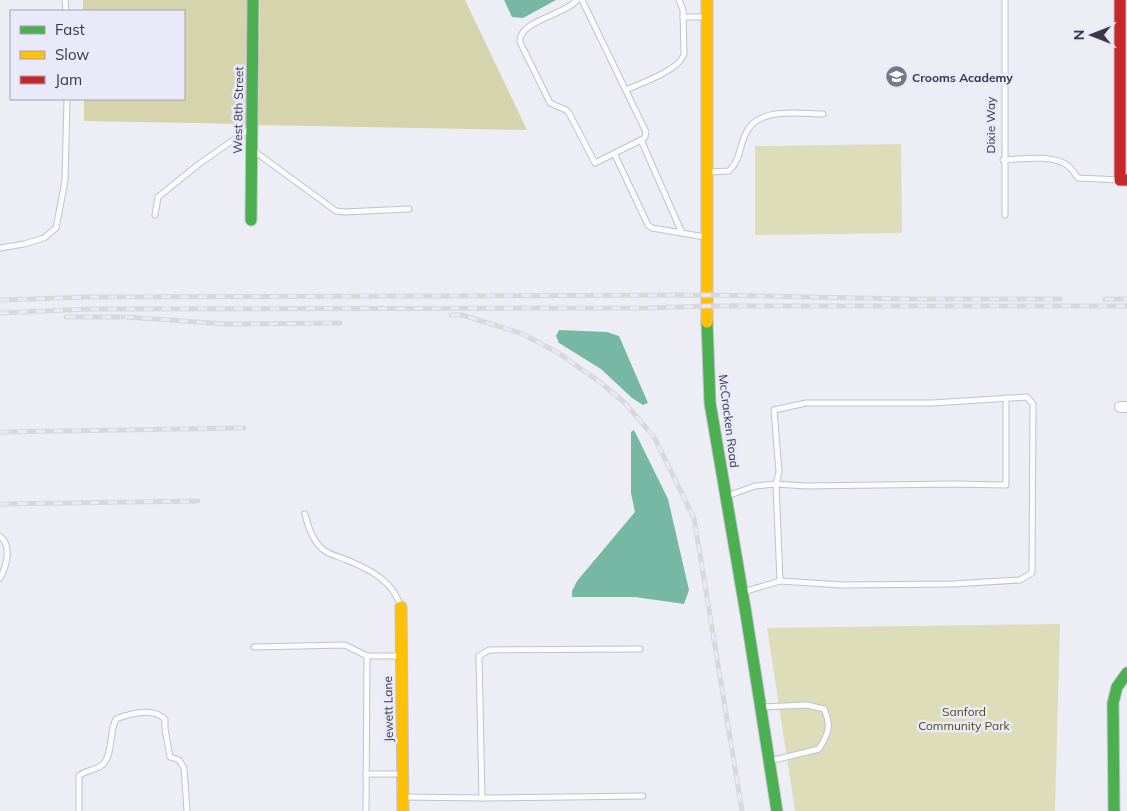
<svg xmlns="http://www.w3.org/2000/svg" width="1127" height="811" font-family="Mulish,sans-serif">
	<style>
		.green { fill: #deddba }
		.forest { fill: #d5d4ac }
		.water { fill: #77b8a4 }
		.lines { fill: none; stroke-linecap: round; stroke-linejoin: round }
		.lane-casing { stroke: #c2c2cd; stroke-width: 7 }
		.street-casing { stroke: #c2c2cd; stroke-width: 12 }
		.fast-casing { stroke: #c2c2cd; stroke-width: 13 }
		.slow-casing { stroke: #c2c2cd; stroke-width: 13 }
		.jam-casing { stroke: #c2c2cd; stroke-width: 13 }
		.lane { stroke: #fcfcfe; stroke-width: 5 }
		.street { stroke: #fcfcfe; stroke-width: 10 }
		.fast { stroke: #4caf50; stroke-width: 11 }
		.slow { stroke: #ffc107; stroke-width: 11 }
		.jam { stroke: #c62828; stroke-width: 11 }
		.rail-casing { stroke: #d8d8dc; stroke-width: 5 }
		.rail { stroke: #e9e9fa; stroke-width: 3; stroke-dasharray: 9; stroke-linecap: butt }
		.labels { text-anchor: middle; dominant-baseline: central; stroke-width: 5; stroke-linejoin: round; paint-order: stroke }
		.poi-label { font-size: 12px; font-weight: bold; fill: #393849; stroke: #e9e9fa; text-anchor: start }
		.street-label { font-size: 12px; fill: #393849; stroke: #e9e9fa }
		.park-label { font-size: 12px; fill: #524f12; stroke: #e9e9fa }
	</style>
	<rect width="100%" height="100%" fill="#ededf6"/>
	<g class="green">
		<path d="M901,144l1,89 -147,2v-89z"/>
		<path d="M1060,624l-5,187h-260l-28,-183z"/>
	</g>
	<g class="forest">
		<path d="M83,0h164l-1,124 -162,-3v-22h100v-88h-101z"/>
		<path d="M260,0h205l62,130 -269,-5z"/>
	</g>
	<g class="water">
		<path d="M504,0h52l-33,18 -11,-1z"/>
		<path d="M559,330l48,2 12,4 29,67 -5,2 -11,-7 -31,-29 -42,-26 -3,-7z"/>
		<path d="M634,430l34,69 21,91 -5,14 -49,-7h-63v-6l5,-10 58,-69 -4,-19v-61z"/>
	</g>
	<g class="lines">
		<defs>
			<g id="lane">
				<path d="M65,0l1,11"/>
				<path d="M577,0c-12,15 -59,21 -57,42l30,61 16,7 3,3 26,50 48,-24 2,-2 1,-5 -64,-132"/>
				<path d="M1005,0v215"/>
				<path d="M683,17h22"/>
				<path d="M626,90c15,-7 54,-20 58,-36l-1,-44 -4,-10"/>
				<path d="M641,140l41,93"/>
				<path d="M254,151l82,60 8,1 65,-3"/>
				<path d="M614,153l34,72 4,3 53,9"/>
				<path d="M1003,160c17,-1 52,-6 65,6 4,3 7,8 10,12l42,2"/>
				<path d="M708,172l21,-1c11,-11 10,-22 16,-36 12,-29 52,-21 78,-21"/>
				<path d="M155,215l3,-18 41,-33 50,-35"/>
				<path d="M0,248l24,-4 20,-6 12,-10 9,-47 2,-82"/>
				<path d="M727,496l28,-10 21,-2 3,-12 -5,-62 32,-7h127l94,-6 6,7 -1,169 -12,7 -67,4 -111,1 -62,-4 -37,11"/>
				<path d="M305,514c3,13 8,29 20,37 6,4 15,6 22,9 24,10 46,21 54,47"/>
				<path d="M0,536c12,10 7,30 0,42"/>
				<path d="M780,581l-4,-97 30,2 148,-2 52,1v-87"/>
				<path d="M254,647l91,-2 22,11h34"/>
				<path d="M762,707l45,-2 17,4c8,18 4,25 -5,40l-49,12"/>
				<path d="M366,774h34"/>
				<path d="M404,797l78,1 -3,-142 10,-6 151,-1"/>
				<path d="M482,798l161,-2"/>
				<path d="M79,811v-35c7,-7 19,-5 25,-13 9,-10 5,-31 12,-44 15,-6 36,-12 49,0v10l5,28 9,3 5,8 3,43"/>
				<path d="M366,811l1,-155"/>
			</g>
			<path id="street" d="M1120,407h7"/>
			<g id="fast">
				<path d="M251,220l2,-220"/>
				<path d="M707,322l3,81 36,211 31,197"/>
				<path d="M1114,811l-1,-108 4,-16 10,-14"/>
			</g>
			<g id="slow">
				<path d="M707,0v322"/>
				<path d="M401,607l2,204"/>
			</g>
			<path id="jam" d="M1120,0v180h7"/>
		</defs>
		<use href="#lane" class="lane-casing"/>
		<use href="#street" class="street-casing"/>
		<use href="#fast" class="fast-casing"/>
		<use href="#slow" class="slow-casing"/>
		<use href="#jam" class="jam-casing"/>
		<use href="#lane" class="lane"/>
		<use href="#street" class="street"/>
		<use href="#fast" class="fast"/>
		<use href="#slow" class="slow"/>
		<use href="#jam" class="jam"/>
		<defs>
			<g id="rail">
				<path d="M1105,299h22"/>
				<path d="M0,300l89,-3 618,-2 203,4h150"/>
				<path d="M0,313l90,-4 559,-1 58,-2h420"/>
				<path d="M451,315h11l61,19 37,20 41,29 24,20 29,34 40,81 48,293"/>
				<path d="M66,317h55"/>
				<path d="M125,317l101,7 114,-1"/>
				<path d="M0,432l244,-4"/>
				<path d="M0,504l198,-3"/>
			</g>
		</defs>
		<use href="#rail" class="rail-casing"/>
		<use href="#rail" class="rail"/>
	</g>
	<defs>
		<symbol id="school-disc" viewBox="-11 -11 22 22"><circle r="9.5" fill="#787786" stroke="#e9e9fa"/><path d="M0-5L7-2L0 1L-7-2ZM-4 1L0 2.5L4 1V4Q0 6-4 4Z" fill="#fff"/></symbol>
	</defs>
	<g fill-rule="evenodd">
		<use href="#school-disc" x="884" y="64" width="25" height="25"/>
	</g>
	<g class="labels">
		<g class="poi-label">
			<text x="912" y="77">Crooms Academy</text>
		</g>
		<g class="street-label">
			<text transform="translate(238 110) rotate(-89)">West 8th Street</text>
			<text transform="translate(990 125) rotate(-90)">Dixie Way</text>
			<text transform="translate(729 421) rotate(83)">McCracken Road</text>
			<text transform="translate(388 709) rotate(-91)">Jewett Lane</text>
		</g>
		<g class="park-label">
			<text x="964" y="711">Sanford<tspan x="964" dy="14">Community Park</tspan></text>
		</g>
	</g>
	<rect x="10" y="10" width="175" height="90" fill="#e9e9fa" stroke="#a3a2b3"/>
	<rect x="20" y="26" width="25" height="8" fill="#4caf50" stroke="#a3a2b3"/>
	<text x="55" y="35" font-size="15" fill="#393849">Fast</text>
	<rect x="20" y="51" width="25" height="8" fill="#ffc107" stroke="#a3a2b3"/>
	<text x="55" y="60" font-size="15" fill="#393849">Slow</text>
	<rect x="20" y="76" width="25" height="8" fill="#c62828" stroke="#a3a2b3"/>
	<text x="55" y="85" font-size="15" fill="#393849">Jam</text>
	<g transform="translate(1092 35) rotate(270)" stroke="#e9e9fa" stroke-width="4" paint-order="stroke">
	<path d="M0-4L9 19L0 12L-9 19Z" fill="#393849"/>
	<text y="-8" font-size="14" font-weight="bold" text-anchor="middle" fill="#393849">N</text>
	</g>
</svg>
